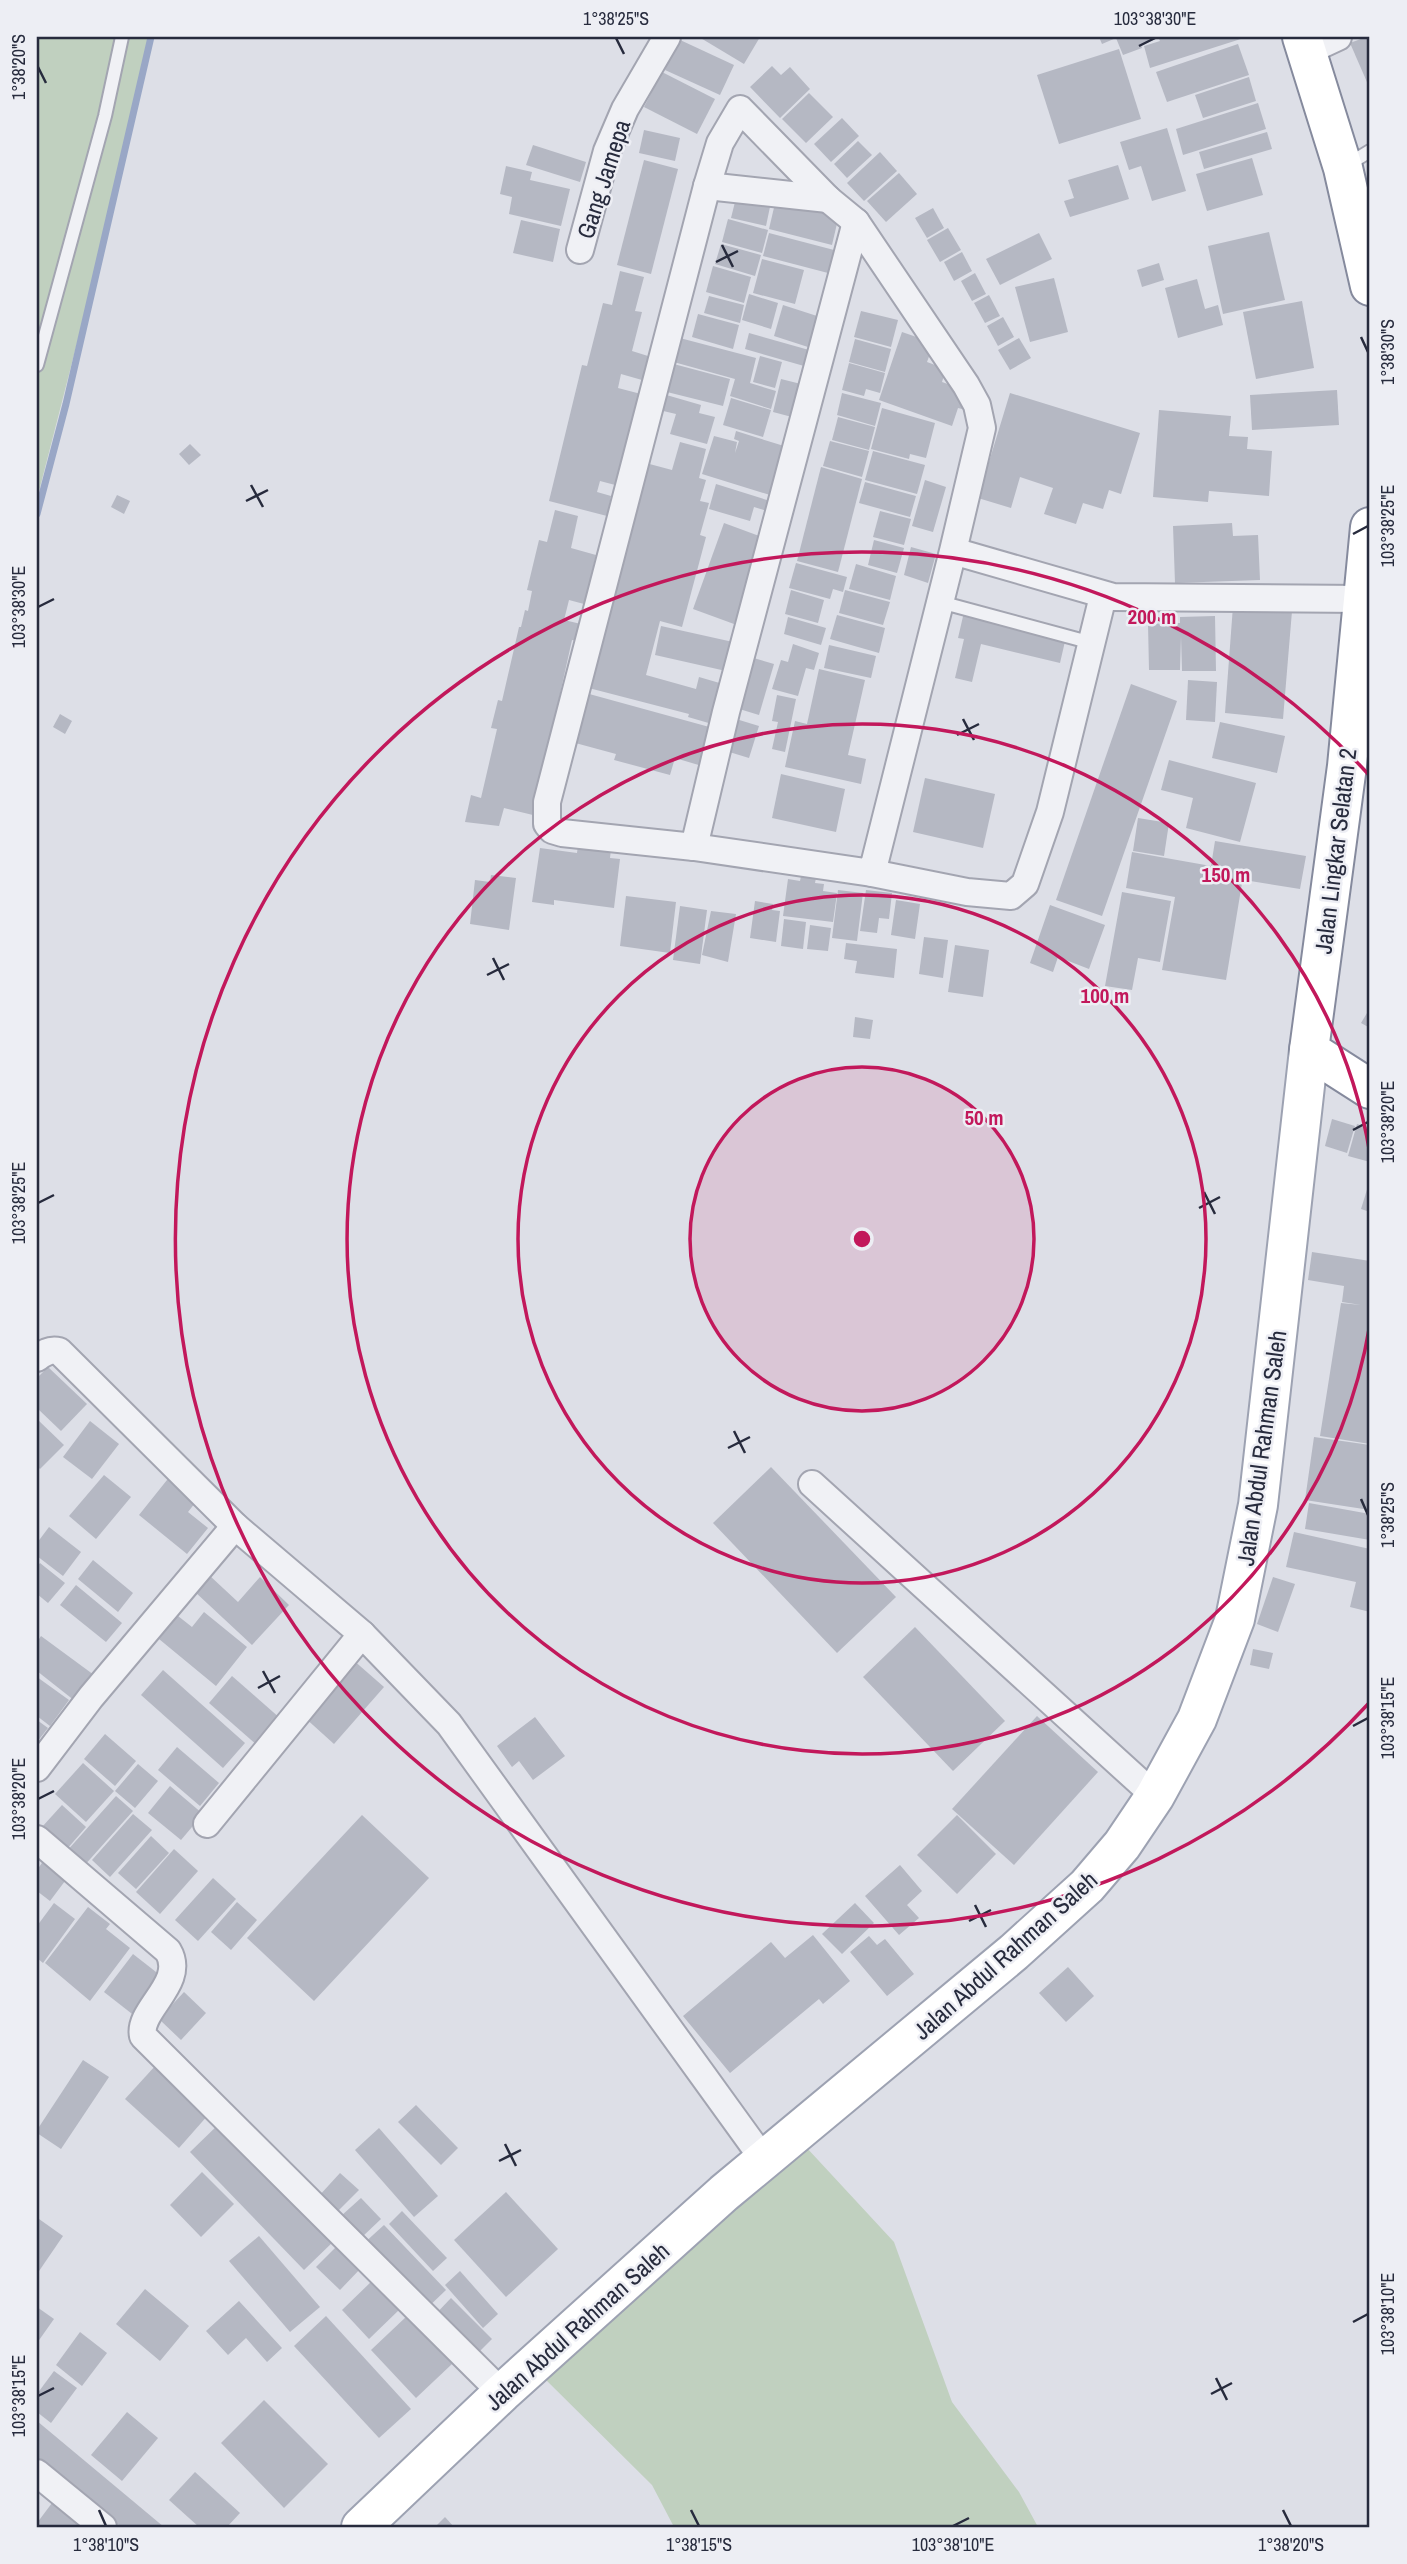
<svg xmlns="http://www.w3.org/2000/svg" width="1407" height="2564" font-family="'Archivo Narrow',sans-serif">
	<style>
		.green { fill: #c0d0bf }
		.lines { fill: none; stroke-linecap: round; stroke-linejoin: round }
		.stream { stroke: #99a7c6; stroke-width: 7 }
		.building { fill: #b5b8c3 }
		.service-casing { stroke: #a3a5b1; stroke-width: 16 }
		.minor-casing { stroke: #a3a5b1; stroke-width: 30 }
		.primary-casing { stroke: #9da2b2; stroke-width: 42 }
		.trunk-casing { stroke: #858a9d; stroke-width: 42 }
		.service { stroke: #f0f1f5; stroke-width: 12 }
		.minor { stroke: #f0f1f5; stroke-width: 26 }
		.primary { stroke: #fff; stroke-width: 38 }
		.trunk { stroke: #fff; stroke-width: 38 }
		.ticks { fill: none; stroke: #272b3d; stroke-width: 2.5 }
		.ring { fill: none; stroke: #c2185b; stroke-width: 3.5 }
		.labels { text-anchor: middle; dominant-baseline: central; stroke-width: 5; stroke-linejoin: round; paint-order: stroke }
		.street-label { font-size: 24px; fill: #272b3d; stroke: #edeef4 }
		.centre { fill: #c2185b; stroke: #edeef4; stroke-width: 3.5 }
		.ring-label { font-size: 21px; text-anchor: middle; font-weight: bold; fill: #c2185b; stroke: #edeef4; stroke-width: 5; stroke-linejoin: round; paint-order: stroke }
		.neatline { fill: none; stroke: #272b3d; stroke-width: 2.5 }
		.ticks-label { font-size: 18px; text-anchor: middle; fill: #272b3d }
	</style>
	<rect width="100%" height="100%" fill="#dddfe7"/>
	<g class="green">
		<path d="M37,37h114l-25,115 -89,347z"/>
		<path d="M806,2147l88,95 58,160 67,90 19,35h-364l-22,-42 -108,-107z"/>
	</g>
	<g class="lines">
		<path class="stream" d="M37,514l29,-110 85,-367"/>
	</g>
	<g class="building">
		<path d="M699,37h61l-16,27z"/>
		<path d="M1099,37h57v2l-15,6 1,3 -19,7 -7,-17 -14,6z"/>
		<path d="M1158,37h89l-97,31 -6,-22 16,-5z"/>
		<path d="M1366,37h4v52l-20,-46z"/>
		<path d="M678,39l56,26 -14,30 -55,-25z"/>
		<path d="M1238,44l11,31 -82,27 -11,-30z"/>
		<path d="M1119,49l22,70 -82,25 -22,-69z"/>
		<path d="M772,66l9,9 9,-8 20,22 -30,29 -30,-31z"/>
		<path d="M662,72l53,27 -18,35 -53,-27z"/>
		<path d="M1249,77l7,24 -53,17 -8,-23z"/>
		<path d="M809,93l24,24 -27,26 -24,-24z"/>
		<path d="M1258,103l8,26 -83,26 -7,-26z"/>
		<path d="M842,118l17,18 -28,26 -17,-18z"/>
		<path d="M1167,128l19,63 -34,10 -11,-35 -12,4 -9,-28z"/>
		<path d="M644,130l36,8 -5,23 -36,-8z"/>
		<path d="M1267,132l5,17 -68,20 -5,-17z"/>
		<path d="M858,141l14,14 -25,23 -13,-14z"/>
		<path d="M533,145l53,17 -6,20 -54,-17z"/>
		<path d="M880,152l17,19 -33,30 -17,-18z"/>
		<path d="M1252,158l11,37 -56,16 -11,-37z"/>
		<path d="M644,160l34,9 -27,105 -34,-9z"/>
		<path d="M1118,165l11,34 -59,18 -6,-16 10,-3 -6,-18z"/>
		<path d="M506,166l26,6 -2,8 40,9 -9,37 -52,-12 3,-17 -12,-3z"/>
		<path d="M899,173l18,21 -31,28 -19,-21z"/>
		<path d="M737,194l34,8 -5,24 -35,-8z"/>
		<path d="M776,199l63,16 -7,30 -63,-16z"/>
		<path d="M933,208l11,20 -17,10 -12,-20z"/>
		<path d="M728,219l40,11 -6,23 -40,-11z"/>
		<path d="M521,220l39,9 -7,33 -40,-9z"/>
		<path d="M948,228l13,22 -21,12 -13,-22z"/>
		<path d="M1269,232l16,68 -62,14 -15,-68z"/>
		<path d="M769,233l65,17 -6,23 -65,-17z"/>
		<path d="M1039,233l13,26 -52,26 -14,-26z"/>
		<path d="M721,244l40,11 -6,21 -40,-12z"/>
		<path d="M962,252l10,19 -18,10 -10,-19z"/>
		<path d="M762,259l42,11 -9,34 -42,-11z"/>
		<path d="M1159,263l5,17 -22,7 -5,-17z"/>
		<path d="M713,266l38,11 -7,26 -38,-11z"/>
		<path d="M620,271l24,6 -9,34 7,1 -10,39 16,5 -6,24 -21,-6 -3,14 23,6 -22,92 -19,-5 -3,11 14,4 -4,20 -58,-15 33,-136 5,1 16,-63 9,2z"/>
		<path d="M975,273l11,21 -14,7 -11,-20z"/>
		<path d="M1054,278l14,54 -38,10 -15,-55z"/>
		<path d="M1197,279l8,30 13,-4 5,20 -45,13 -13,-50z"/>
		<path d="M749,294l29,9 -7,26 -29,-9z"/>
		<path d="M989,295l11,21 -15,7 -11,-20z"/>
		<path d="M709,296l35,9 -4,18 -36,-10z"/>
		<path d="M1302,301l12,67 -58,11 -13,-67z"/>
		<path d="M783,305l34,11 -9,31 -34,-11z"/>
		<path d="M861,311l37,9 -7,27 -37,-10z"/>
		<path d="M698,314l41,11 -6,24 -41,-12z"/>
		<path d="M1003,317l11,20 -16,9 -11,-20z"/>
		<path d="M902,332l32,11 -7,19 19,7 -4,13 26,9 -6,18 -4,-1 -6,18 -73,-26z"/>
		<path d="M749,333l60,17 -5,16 -59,-17z"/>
		<path d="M676,337l80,21 -6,25 26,8 -5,18 -41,-13 5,-17 -65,-18z"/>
		<path d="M1019,338l12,20 -21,12 -12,-20z"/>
		<path d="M855,339l36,10 -6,23 -36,-10z"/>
		<path d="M760,356l22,6 -7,26 -22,-6z"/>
		<path d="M670,363l60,16 -7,27 -60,-15z"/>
		<path d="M849,363l36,10 -5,20 -14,-4 -2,7 -22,-6z"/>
		<path d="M781,379l20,5 -9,33 -19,-5z"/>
		<path d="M1337,390l2,35 -87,5 -2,-35z"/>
		<path d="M842,393l39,10 -6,23 -38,-11z"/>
		<path d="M1010,393l130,40 -19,61 -12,-4 -6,19 -20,-6 -7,21 -32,-10 9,-26 -33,-11 -9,31 -33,-10z"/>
		<path d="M663,394l38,11 -2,8 16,4 -8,27 -37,-10 6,-20 -17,-4z"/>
		<path d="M731,398l40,12 -8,27 -40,-12z"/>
		<path d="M882,408l53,15 -9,35 -16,-4 -1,5 -38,-10z"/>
		<path d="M1159,410l72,6 -2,20 19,1 -1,12 25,2 -3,45 -60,-5 -1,11 -55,-5z"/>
		<path d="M838,417l37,10 -6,23 -37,-10z"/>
		<path d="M736,431l48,15 -14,49 -68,-21 12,-38 23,6 -2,11 4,-12 -5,-2z"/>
		<path d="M830,441l39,10 -7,26 -39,-11z"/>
		<path d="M680,442l26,7 -7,29 7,2 -6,21 9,2 -9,32 6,2 -24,90 -22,-6 -14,54 50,14 3,-12 24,7 -11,40 -24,-7 1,-3 -108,-28 61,-224 30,8z"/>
		<path d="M190,444l11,11 -12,10 -10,-11z"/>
		<path d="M873,451l52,14 -8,29 -52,-14z"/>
		<path d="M821,467l41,12 -24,93 -41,-11z"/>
		<path d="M925,480l21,7 -13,45 -21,-6z"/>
		<path d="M865,482l51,14 -6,21 -51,-14z"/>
		<path d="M716,484l54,17 -3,10 -13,-4 -4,14 -41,-12z"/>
		<path d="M117,495l13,6 -6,13 -13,-7z"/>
		<path d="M555,510l23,6 -7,32 25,7 -12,49 -15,-4 -5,20 17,4 -4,17 -5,-1 -39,175 -29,-7 -5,18 -34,-4 6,-27 10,3 16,-69 -6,-1 7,-28 4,1 17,-74h2l4,-17 3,1 4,-20 -5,-1 12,-50 8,2z"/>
		<path d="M880,511l31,8 -7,26 -31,-8z"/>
		<path d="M724,523l41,15 -31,86 -41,-15z"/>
		<path d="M1232,523l1,13 25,-1 2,45 -85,3 -2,-57z"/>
		<path d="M874,540l30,8 -7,25 -29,-8z"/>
		<path d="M911,547l25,7 -8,29 -24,-8z"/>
		<path d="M796,563l51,14 -4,15 -10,-3 -3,10 -41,-11z"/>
		<path d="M856,564l40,12 -6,24 -41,-11z"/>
		<path d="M791,590l33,10 -6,23 -33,-9z"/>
		<path d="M845,590l45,12 -7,23 -44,-12z"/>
		<path d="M1233,606l59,5 -9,108 -58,-6z"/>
		<path d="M964,612l102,25 -6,26 -79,-19 -9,38 -17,-4 9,-39 -6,-1z"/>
		<path d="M837,615l48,13 -6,25 -49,-14z"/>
		<path d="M1215,616l1,55h-34l-1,-35 -1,34h-31l-1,-46 32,-1v-6z"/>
		<path d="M788,617l38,11 -5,17 -37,-11z"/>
		<path d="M661,626l72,16 -7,29 -71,-16z"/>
		<path d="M793,644l26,9 -5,17 -8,-2 -8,28 -26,-7 9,-29 7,2z"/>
		<path d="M829,645l47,11 -5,22 -47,-10z"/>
		<path d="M750,657l24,7 -15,51 -23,-7z"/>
		<path d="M819,669l46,11 -17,75 18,4 -5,25 -76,-17 10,-46 12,3z"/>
		<path d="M1188,680l29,2 -2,40 -29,-2z"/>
		<path d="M1131,684l46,17 -75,215 -46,-16z"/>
		<path d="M582,692l131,36 -11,38 -27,-8 -5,17 -56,-15 2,-6 -48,-13z"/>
		<path d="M777,695l19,4 -11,53 -13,-3 6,-27 -6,-1z"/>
		<path d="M60,714l12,7 -7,13 -12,-7z"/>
		<path d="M736,719l23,7 -10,32 -23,-7z"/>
		<path d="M1220,722l65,14 -8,37 -65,-15z"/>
		<path d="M1169,760l87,23 -16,59 -54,-14 7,-30 -32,-8z"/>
		<path d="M781,774l64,15 -9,43 -64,-14z"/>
		<path d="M925,778l70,16 -12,54 -70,-16z"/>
		<path d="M1138,818l31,5 -5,33 -31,-5z"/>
		<path d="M1215,841l91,15 -6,33 -56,-9v-9l-18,109 -64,-10 13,-73 -49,-9 6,-36 79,14z"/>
		<path d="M578,845l33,4 -1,9 10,1 -6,49 -60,-8v5l-22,-3 8,-54 37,5z"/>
		<path d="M491,875l25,3 -7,52 -39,-6 5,-44 15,2z"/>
		<path d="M801,876l15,2 -1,5 9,1 -1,7 14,2 -4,29 -50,-6 5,-37 12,2z"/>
		<path d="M838,890l25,3 -6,48 -25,-3z"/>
		<path d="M866,890l26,3 -3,26 -10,-1 -2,15 -17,-2z"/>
		<path d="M1122,892l49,9 -11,61 -22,-4 -6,32 -27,-4z"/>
		<path d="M626,896l50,6 -6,51 -50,-7z"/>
		<path d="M896,900l24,4 -5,35 -24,-4z"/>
		<path d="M755,901l18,3 -1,6 8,1 -4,31 -26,-4z"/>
		<path d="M1050,905l55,20 -16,44 -31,-12 -5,15 -23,-9z"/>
		<path d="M680,906l27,4 -7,54 -27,-4z"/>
		<path d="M711,911l25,3 -8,48 -26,-7z"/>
		<path d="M784,919l22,3 -3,27 -22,-3z"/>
		<path d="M810,925l21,3 -3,23 -21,-2z"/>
		<path d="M924,937l24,3 -5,38 -24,-4z"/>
		<path d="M846,943l51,6 -3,29 -39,-5 2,-12 -13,-2z"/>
		<path d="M955,945l34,5 -6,47 -35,-5z"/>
		<path d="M1370,1008v20l-9,-5z"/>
		<path d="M855,1017l18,3 -3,19 -17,-2z"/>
		<path d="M1332,1119l23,7 -8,27 -22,-7z"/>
		<path d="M1357,1124l13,4v34l-22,-6z"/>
		<path d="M1370,1180v32l-9,-3z"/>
		<path d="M1312,1252l58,9v183l-50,-8 21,-133 20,2 -19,-3 2,-16 -36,-6z"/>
		<path d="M48,1367l39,37 -26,27 -24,-23v-30z"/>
		<path d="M37,1419l27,26 -24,24 -3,-3z"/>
		<path d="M90,1421l29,23 -27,35 -29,-22z"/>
		<path d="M1314,1437l56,8v65l-65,-10z"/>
		<path d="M771,1467l125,130 -59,56 -124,-130z"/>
		<path d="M104,1475l27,22 -35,42 -27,-23z"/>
		<path d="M171,1475l28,23 -11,14 20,16 -21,26 -48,-39z"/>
		<path d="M1309,1503l61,11v26l-65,-11z"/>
		<path d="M49,1527l32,25 -18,24 -26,-20v-13z"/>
		<path d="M1294,1532l76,17v63l-20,-5 6,-25 -70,-15z"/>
		<path d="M93,1560l40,33 -15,19 -40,-33z"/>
		<path d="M40,1563l25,20 -17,20 -11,-9v-27z"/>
		<path d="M209,1575l29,27 22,-25 29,28 -37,40 -58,-54z"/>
		<path d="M1273,1577l22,7 -17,48 -21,-8z"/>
		<path d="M76,1585l46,38 -16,19 -46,-37z"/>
		<path d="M204,1612l43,35 -31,39 -57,-47 19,-23 14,11z"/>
		<path d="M915,1627l90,94 -52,50 -90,-94z"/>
		<path d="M41,1636l53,39 -19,26 -38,-30v-29z"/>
		<path d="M1253,1649l20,4 -4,16 -19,-4z"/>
		<path d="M352,1659l32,28 -50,57 -31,-28z"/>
		<path d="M163,1670l82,73 -22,25 -82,-73z"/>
		<path d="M232,1676l49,43 -23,27 -49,-43z"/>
		<path d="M37,1677l32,23 -19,26 -13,-10z"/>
		<path d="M1037,1716l61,56 -84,93 -62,-56z"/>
		<path d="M535,1717l30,39 -32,24 -14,-19 -7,6 -15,-21z"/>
		<path d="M37,1720l11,8 -11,14z"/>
		<path d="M105,1734l31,27 -21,25 -31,-27z"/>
		<path d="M177,1747l42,36 -19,23 -42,-36z"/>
		<path d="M83,1763l31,28 -28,31 -31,-28z"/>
		<path d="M138,1764l20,17 -23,27 -20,-17z"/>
		<path d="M170,1786l33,28 -22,26 -33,-27z"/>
		<path d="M116,1796l17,15 -50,56 -17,-15z"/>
		<path d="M62,1805l24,22 -19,22 -25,-22z"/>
		<path d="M133,1814l19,16 -42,47 -18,-17z"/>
		<path d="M362,1815l67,63 -115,123 -67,-63z"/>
		<path d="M957,1815l39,39 -39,40 -40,-39z"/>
		<path d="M151,1836l18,17 -33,36 -18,-16z"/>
		<path d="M174,1849l24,22 -38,43 -24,-22z"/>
		<path d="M44,1860l24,17 -18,24 -13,-10v-21z"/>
		<path d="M900,1865l22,26 -15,14 12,13 -20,17 -34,-39z"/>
		<path d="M213,1878l23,21 -38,42 -23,-21z"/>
		<path d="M237,1902l20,18 -26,30 -20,-18z"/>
		<path d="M54,1903l21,16 -32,44 -6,-5v-32z"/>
		<path d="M855,1903l19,20 -32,31 -20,-20z"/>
		<path d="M88,1907l22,17 -4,5 24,19 -40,53 -45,-38z"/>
		<path d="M813,1935l37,46 -27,23 -4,-5 -89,74 -47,-57 88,-74 14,16z"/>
		<path d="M869,1936l8,9 8,-6 29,35 -27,22 -37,-44z"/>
		<path d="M133,1954l32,25 -29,38 -32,-25z"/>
		<path d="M1068,1967l26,29 -28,26 -27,-29z"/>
		<path d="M184,1992l22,21 -25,27 -22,-21z"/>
		<path d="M83,2060l26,17 -48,72 -24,-16v-3z"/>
		<path d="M156,2065l53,49 -30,34 -54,-49z"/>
		<path d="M416,2105l42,43 -17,17 -43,-43z"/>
		<path d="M223,2120l114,118 -33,32 -114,-118z"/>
		<path d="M379,2128l59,68 -24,21 -59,-67z"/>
		<path d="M202,2172l32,32 -33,33 -31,-32z"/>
		<path d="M340,2173l19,17 -24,24 -17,-17z"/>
		<path d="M506,2192l52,57 -52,48 -52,-57z"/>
		<path d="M361,2198l20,21 -20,19 -20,-22z"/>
		<path d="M402,2211l45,47 -14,13 -44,-47z"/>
		<path d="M39,2219l24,17 -26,38v-52z"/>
		<path d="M384,2225l62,65 -22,21 -62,-66z"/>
		<path d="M259,2236l61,71 -30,25 -61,-71z"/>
		<path d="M339,2244l23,23 -22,23 -24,-23z"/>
		<path d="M460,2271l38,43 -15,14 -38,-43z"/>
		<path d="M373,2280l27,29 -31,30 -27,-29z"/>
		<path d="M145,2289l44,37 -29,35 -44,-37z"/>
		<path d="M451,2298l41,41 -20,20 -41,-40z"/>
		<path d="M239,2301l43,47 -15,14 -21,-24 -18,17 -22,-24z"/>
		<path d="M37,2307l17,12 -17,24z"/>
		<path d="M326,2316l85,93 -32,29 -85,-92z"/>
		<path d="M407,2316l45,48 -36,34 -45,-48z"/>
		<path d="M80,2332l27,21 -25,33 -26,-21z"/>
		<path d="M54,2371l23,17 -26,35 -14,-11v-18z"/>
		<path d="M264,2400l64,64 -44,44 -63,-65z"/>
		<path d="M127,2412l31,26 -36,43 -31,-26z"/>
		<path d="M37,2421l127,106h-43l-84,-70z"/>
		<path d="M195,2472l45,41 -13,14h-28l-30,-27z"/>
		<path d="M52,2503l11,9 6,-7 26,22h-58v-4z"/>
		<path d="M445,2517l9,10h-19z"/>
	</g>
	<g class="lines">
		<defs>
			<g id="service">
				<path d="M1347,165l23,-14"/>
				<path d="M37,365l68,-249 17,-79"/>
				<path d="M940,602l152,41"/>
			</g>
			<g id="minor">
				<path d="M1308,51l30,-14"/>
				<path d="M707,186l121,13"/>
				<path d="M580,250l27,-99 18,-42 42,-72"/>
				<path d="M953,551l-81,322 -178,-26 -132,-14 -10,-3 -5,-6v-22l160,-616 13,-43 20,-34 88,90 28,23 110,163 11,20 5,23 -29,123 160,46 250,2"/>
				<path d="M694,847l32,-135 130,-490"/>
				<path d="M872,873l95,19 44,4 14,-12 25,-72 53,-216"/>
				<path d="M37,1358c6,-5 14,-9 22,-7l176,175 127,108 87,90 315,436"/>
				<path d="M812,1484l343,312"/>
				<path d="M37,1768l54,-71 144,-171"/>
				<path d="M207,1824l155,-190"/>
				<path d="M37,1839l131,112c19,32 -31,59 -25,85l359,357"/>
				<path d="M37,2473l66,54"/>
			</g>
			<path id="primary" d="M361,2527l141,-134 222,-200 290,-241 73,-66 35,-41 33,-49 42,-77 38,-100 23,-114 51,-455"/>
			<g id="trunk">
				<path d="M1302,37l41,131 27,118"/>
				<path d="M1370,527l-23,239 -38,284 61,39"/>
			</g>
		</defs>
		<use href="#service" class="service-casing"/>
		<use href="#minor" class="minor-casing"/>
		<use href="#primary" class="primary-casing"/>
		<use href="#trunk" class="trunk-casing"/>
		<use href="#service" class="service"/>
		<use href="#minor" class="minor"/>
		<use href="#primary" class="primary"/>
		<use href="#trunk" class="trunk"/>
	</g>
	<path class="ticks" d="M616,38l8,16M1139,46l16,-8M38,67l8,16M722,245l11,22M716,262l22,-11M1361,337l7,15M251,485l12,22M246,501l22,-11M1353,534l15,-8M38,607l16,-8M963,719l11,21M957,735l22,-11M493,958l11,22M487,975l22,-11M1353,1130l15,-8M1204,1192l11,22M38,1203l16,-8M1199,1208l21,-11M734,1431l11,22M728,1448l22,-11M1361,1499l7,16M263,1671l12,22M258,1688l22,-12M1353,1726l15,-8M38,1799l16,-8M975,1905l11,22M969,1921l22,-11M505,2144l11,22M499,2161l22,-11M1353,2322l15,-8M1216,2378l11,22M1211,2394l21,-11M38,2396l16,-8M99,2510l7,16M691,2510l8,16M1283,2510l8,16M953,2526l16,-8"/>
	<circle cx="862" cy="1239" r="172" fill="#c2185b" fill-opacity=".12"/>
	<g class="ring">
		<circle cx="862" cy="1239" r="172"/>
		<circle cx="862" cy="1239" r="344"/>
		<path d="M1370 1324A515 515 0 1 1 1370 1154"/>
		<path d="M1369 1703A687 687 0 1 1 1369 775"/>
	</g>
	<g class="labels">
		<g class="street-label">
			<text transform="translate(603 179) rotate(-72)">Gang Jamepa</text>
			<text transform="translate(1335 851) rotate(-83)">Jalan Lingkar Selatan 2</text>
			<text transform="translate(1261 1448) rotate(-82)">Jalan Abdul Rahman Saleh</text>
			<text transform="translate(1005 1955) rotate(-42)">Jalan Abdul Rahman Saleh</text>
			<text transform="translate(577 2326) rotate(-42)">Jalan Abdul Rahman Saleh</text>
		</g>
	</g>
	<circle cx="862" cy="1239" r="10" class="centre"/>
	<g class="ring-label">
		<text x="1152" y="624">200 m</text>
		<text x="1226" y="882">150 m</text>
		<text x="1105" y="1003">100 m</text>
		<text x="984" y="1125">50 m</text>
	</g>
	<rect width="1407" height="2564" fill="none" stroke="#edeef4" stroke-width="77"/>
	<rect x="38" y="38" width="1330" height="2488" class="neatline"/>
	<g class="ticks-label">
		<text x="616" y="25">1°38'25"S</text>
		<text x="1155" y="25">103°38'30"E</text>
		<text transform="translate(19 67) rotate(-90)" y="6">1°38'20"S</text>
		<text transform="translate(1388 352) rotate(-90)" y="6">1°38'30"S</text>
		<text transform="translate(1388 526) rotate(-90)" y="6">103°38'25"E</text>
		<text transform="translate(19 607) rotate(-90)" y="6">103°38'30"E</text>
		<text transform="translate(1388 1122) rotate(-90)" y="6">103°38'20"E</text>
		<text transform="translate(19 1203) rotate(-90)" y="6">103°38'25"E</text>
		<text transform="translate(1388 1515) rotate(-90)" y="6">1°38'25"S</text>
		<text transform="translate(1388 1718) rotate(-90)" y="6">103°38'15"E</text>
		<text transform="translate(19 1799) rotate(-90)" y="6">103°38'20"E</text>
		<text transform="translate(1388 2314) rotate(-90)" y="6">103°38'10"E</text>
		<text transform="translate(19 2396) rotate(-90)" y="6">103°38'15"E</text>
		<text x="106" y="2551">1°38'10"S</text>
		<text x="699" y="2551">1°38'15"S</text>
		<text x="953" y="2551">103°38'10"E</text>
		<text x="1291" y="2551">1°38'20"S</text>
	</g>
</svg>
